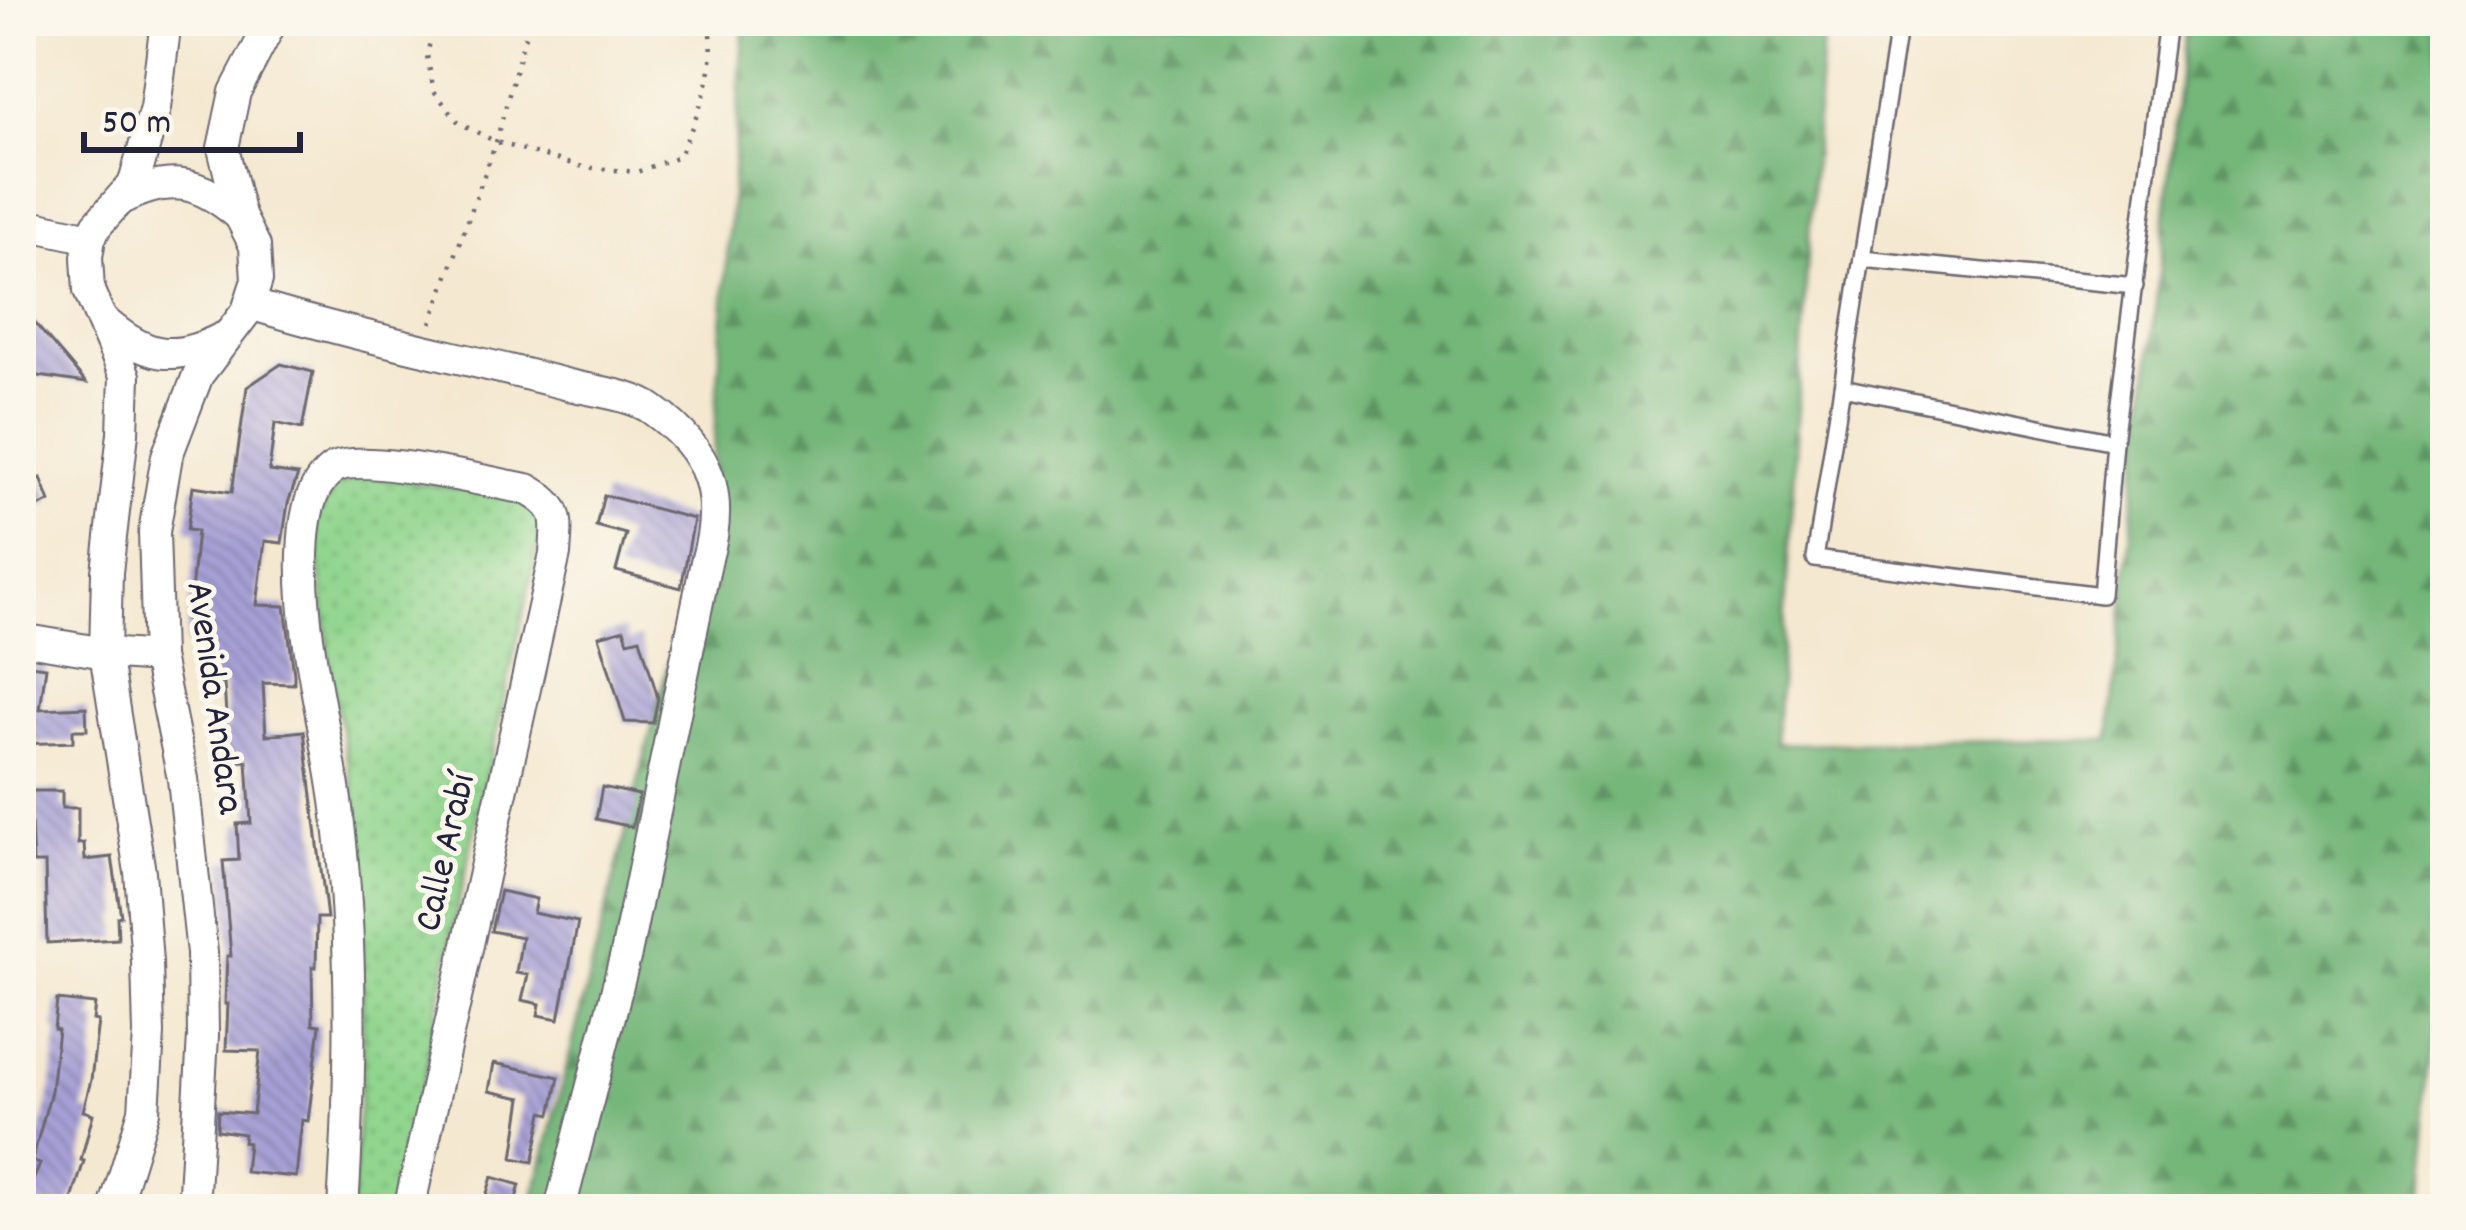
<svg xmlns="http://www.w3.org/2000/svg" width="2466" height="1230" font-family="Dekko,sans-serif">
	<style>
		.forest { fill: url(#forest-firs); stroke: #4b6c5a; stroke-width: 3 }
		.park { fill: url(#park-dots); stroke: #5a7c64; stroke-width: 3 }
		.building { fill: url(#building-back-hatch) }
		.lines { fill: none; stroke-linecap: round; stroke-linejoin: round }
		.service-casing { stroke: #6c676f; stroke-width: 20 }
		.minor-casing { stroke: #6c676f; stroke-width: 34 }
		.path { stroke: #6c676f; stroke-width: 4.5; stroke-dasharray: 3 9; stroke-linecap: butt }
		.service { stroke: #fff; stroke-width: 15 }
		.minor { stroke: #fff; stroke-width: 30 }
		.labels { text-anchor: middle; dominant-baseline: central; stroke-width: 10; stroke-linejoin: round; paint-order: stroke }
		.street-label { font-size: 39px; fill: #22223b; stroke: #fbf7ec }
	</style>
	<defs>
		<pattern id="forest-firs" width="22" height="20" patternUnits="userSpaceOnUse" patternTransform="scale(3)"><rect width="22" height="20" fill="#74b679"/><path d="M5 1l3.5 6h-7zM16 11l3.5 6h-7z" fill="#5f9464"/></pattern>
		<pattern id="park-dots" width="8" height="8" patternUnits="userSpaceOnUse" patternTransform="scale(3)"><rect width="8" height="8" fill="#91d58e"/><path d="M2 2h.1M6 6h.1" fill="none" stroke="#7db77b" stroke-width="1.8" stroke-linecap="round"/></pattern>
		<pattern id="building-back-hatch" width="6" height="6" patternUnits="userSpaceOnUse" patternTransform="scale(3)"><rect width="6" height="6" fill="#a7a0d5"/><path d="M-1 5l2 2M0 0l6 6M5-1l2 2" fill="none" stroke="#8882ae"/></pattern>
	</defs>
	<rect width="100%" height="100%" fill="#fbf7ec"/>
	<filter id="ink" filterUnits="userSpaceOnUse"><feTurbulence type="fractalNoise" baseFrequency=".00833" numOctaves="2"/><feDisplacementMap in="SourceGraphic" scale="24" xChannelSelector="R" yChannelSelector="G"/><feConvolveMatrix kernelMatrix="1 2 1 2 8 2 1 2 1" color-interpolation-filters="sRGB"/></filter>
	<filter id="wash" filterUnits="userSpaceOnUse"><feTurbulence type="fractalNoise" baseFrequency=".004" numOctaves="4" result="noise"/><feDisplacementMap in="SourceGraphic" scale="48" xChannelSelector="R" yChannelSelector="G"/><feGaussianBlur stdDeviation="2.7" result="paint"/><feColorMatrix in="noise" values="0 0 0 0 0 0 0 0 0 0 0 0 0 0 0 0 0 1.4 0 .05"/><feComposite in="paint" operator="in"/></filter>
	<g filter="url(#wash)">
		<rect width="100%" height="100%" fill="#f4e8d0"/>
		<path class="forest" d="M744,21h1079l-47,723 333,-4 77,-719h259v924l-23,264h-1891l179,-712z"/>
		<path class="park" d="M370,476l153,22 15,8 5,19 -84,374 -60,310h-48l12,-150 -4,-238 -27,-141 -17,-156 20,-39z"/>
		<g id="blocks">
			<g class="building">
				<path d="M21,306l17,21 48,56 -54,-8 2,-17 -13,-3z"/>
				<path d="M281,364l32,8 -11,57 -27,-6 -6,48 29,4 -10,28 -6,40 -17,-2 -8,64 28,1 9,68v10l-31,-1 3,52 38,-4 23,187h-10l-1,49h-4l1,57 7,1 -12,96 -6,-1 -6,57 -51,-5 3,-29 -5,-1 1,-8 -27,-4 1,-19 35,3 7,-63 -34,-1 2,-46h-3l2,-48h4l-8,-95 16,-1 -2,-36 14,-1 -4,-62 -24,1 -1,-32 5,-1 -3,-45 -20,-1 1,-39 -19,-1 11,-112 -10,-1 6,-44 39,6 15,-105z"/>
				<path d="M41,478l9,24 -29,12v-29z"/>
				<path d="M604,495l90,24 -13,69 -65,-17 10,-37 -30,-8z"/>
				<path d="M624,629l4,12 12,-3 18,60 -5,25 -28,-1 -26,-86z"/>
				<path d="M21,664l25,3 -6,42 46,-2 1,23h-14v12l-52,2z"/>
				<path d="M602,787l37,8 -7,32 -36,-8z"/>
				<path d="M21,791h41v17h16v36l6,-1 1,17 27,-3 9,59 -4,1 1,22 -71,4 -2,-80h-12l-2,-39h-10z"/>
				<path d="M500,891l36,8 -3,14 45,9 -19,97 -21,-4 2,-11 -18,-4 6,-25 -12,-2 6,-36 -31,-6z"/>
				<path d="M57,1000l38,4 -2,16 5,1 -7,59 -8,31 10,3 -12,46 3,1 -15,48h-48l19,-45 -8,-3 19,-70 7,-61 -4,-1z"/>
				<path d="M494,1063l65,14 -8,37 -8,-2 -10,50 -20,-4 9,-60 -33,-7z"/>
				<path d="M492,1177l28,8 -7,24h-31z"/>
			</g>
		</g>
	</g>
	<g filter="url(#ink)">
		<use href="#blocks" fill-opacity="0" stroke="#6c676f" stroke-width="3"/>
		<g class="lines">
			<defs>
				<g id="service">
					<path d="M1899,21l-84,538 286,36 13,-153 53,-421"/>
					<path d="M1862,259l273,27"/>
					<path d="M1842,387l272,55"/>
				</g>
				<g id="minor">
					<path d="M121,199c50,-24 77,-19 119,17"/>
					<path d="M21,223l69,15"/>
					<path d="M250,304c104,32 210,53 315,80 26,7 67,10 88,26 57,41 73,85 53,152l-80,392 -66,255"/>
					<path d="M104,321c41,36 69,42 118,17"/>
					<path d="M21,639l84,14 53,4"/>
					<path d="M114,1209l30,-98 5,-77 -2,-72 -7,-90 -35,-219 2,-81 16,-139 2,-57 -36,-85 -2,-34 3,-19 7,-13 37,-42 21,-75 11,-87"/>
					<path d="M193,1209l10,-173 -1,-83 -19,-174 -25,-122 -4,-125 13,-76 31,-81 49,-64 10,-31 -2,-34 -15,-30 -17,-68 12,-56 37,-71"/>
					<path d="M343,1209c8,-130 11,-263 -5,-393 -10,-86 -38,-175 -35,-262 1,-29 4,-65 28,-84 23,-20 161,13 196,19 35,19 30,30 28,65l-146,655"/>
				</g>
			</defs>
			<use href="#service" class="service-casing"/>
			<use href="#minor" class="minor-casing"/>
			<g class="path">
				<path d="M434,21l-7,35 7,35 25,32 37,19 87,25 54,5 42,-16c20,-44 40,-85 30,-135"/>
				<path d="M431,323l65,-181 33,-121"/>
			</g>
			<use href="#service" class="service"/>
			<use href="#minor" class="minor"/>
		</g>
	</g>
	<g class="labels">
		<g class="street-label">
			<text transform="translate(212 698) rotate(82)">Avenida Andara</text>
			<text transform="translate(448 853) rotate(-77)">Calle Arabí</text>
		</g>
	</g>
	<rect width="2466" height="1230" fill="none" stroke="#fbf7ec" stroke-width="72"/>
	<path d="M84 132v18h216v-18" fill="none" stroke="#22223b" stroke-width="6"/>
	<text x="102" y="132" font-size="36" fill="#22223b" stroke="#fbf7ec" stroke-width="9" paint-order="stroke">50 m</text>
</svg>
